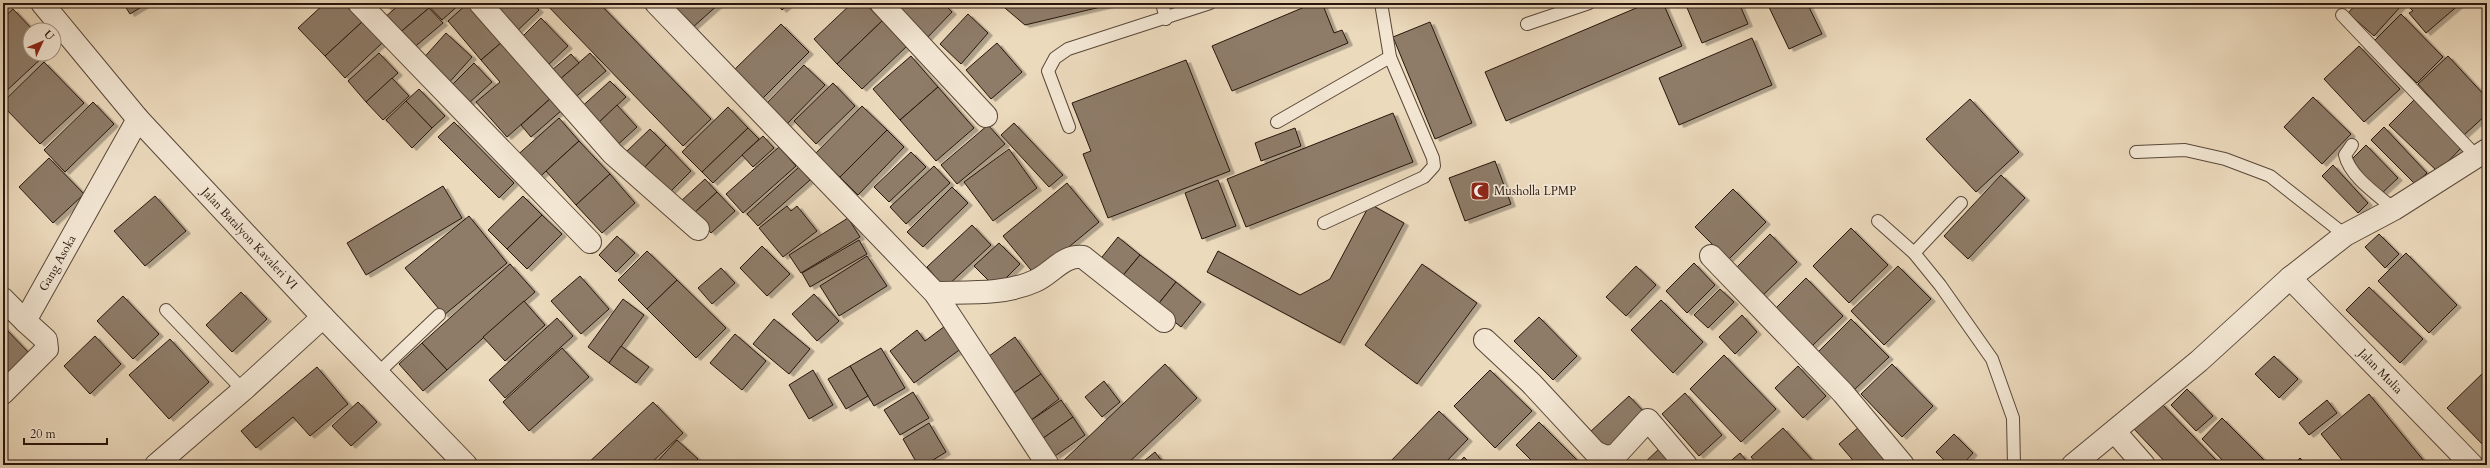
<svg xmlns="http://www.w3.org/2000/svg" width="2490" height="468" font-family="Cardo,serif">
	<style>
		.building { fill: #8e7c69; stroke: #28160d; filter: url(#shadow) }
		.lines { fill: none; stroke-linecap: round; stroke-linejoin: round }
		.service-casing { stroke: #594739; stroke-width: 14 }
		.minor-casing { stroke: #594739; stroke-width: 24 }
		.service { stroke: #f3e7d4; stroke-width: 12 }
		.minor { stroke: #f3e7d4; stroke-width: 22 }
		.labels { text-anchor: middle; dominant-baseline: central; stroke-width: 3.5; stroke-linejoin: round; paint-order: stroke }
		.poi-label { font-size: 12px; fill: #28160d; stroke: #f3e7d4; text-anchor: start }
		.street-label { font-size: 12px; fill: #28160d; stroke: #f3e7d4 }
	</style>
	<defs>
		<filter id="shadow"><feDropShadow dx="4.5" dy="2.5" stdDeviation="0" flood-color="#0004"/></filter>
	</defs>
	<rect width="100%" height="100%" fill="#ecdabd"/>
	<filter id="stains"><feTurbulence type="fractalNoise" baseFrequency=".005" numOctaves="4"/><feColorMatrix values="0 0 0 0 .2 0 0 0 0 .09 0 0 0 0 .02 0 0 0 .5 -.17"/></filter>
	<radialGradient id="worn" r=".72"><stop offset=".6" stop-color="#630" stop-opacity="0"/><stop offset="1" stop-color="#630" stop-opacity=".3"/></radialGradient>
	<g class="building">
		<path d="M3,3h8l-8,8z"/>
		<path d="M123,3h25l-18,11z"/>
		<path d="M325,3h19l18,19 -37,34 -27,-28z"/>
		<path d="M383,3h10l-6,5z"/>
		<path d="M401,3h24l4,5 -32,27 -14,-16z"/>
		<path d="M426,3h35l-19,17z"/>
		<path d="M468,3l34,39 -21,18 -33,-39z"/>
		<path d="M498,3h34l7,7 -25,24 -23,-24z"/>
		<path d="M545,3h54l112,116 -28,27z"/>
		<path d="M670,3h50l-28,25z"/>
		<path d="M776,3h14l-8,7z"/>
		<path d="M852,3h13l17,18 -45,43 -23,-25z"/>
		<path d="M889,3h54l9,9 -26,27z"/>
		<path d="M999,3h110v2l-84,20z"/>
		<path d="M1314,3h8l12,30 8,-3 6,13 -116,48 -20,-45z"/>
		<path d="M1648,3h15l19,43 -176,75 -21,-49z"/>
		<path d="M1685,3h54l9,21 -46,19z"/>
		<path d="M1767,3h40l15,31 -33,15z"/>
		<path d="M2357,3h41l3,3 -27,30 -26,-23z"/>
		<path d="M2405,3h56l-35,30 -17,-20 4,-2z"/>
		<path d="M429,8l14,15 -32,27 -14,-15z"/>
		<path d="M13,9l20,21h-3v24h16l-43,40v-76z"/>
		<path d="M968,14l20,19 -27,31 -21,-20z"/>
		<path d="M2401,14l42,43 -26,26 -43,-42z"/>
		<path d="M541,18l27,28 -21,20 -27,-27z"/>
		<path d="M882,21l25,25 -45,43 -25,-25z"/>
		<path d="M362,22l20,21 -37,35 -20,-22z"/>
		<path d="M1430,22l42,101 -37,16 -42,-102z"/>
		<path d="M781,24l28,28 -49,49 -28,-29z"/>
		<path d="M446,33l26,24 -26,29 -26,-24z"/>
		<path d="M1752,38l20,47 -93,40 -20,-47z"/>
		<path d="M502,42l49,56 -44,39 -31,-35 24,-20 -19,-22z"/>
		<path d="M997,43l25,29 -31,27 -25,-29z"/>
		<path d="M2359,46l41,43 -36,33 -40,-43z"/>
		<path d="M379,53l19,20 -32,29 -18,-21z"/>
		<path d="M590,53l16,18 -34,29 -12,-21z"/>
		<path d="M571,54l8,9 -19,16 -8,-9z"/>
		<path d="M911,56l27,31 -38,33 -27,-31z"/>
		<path d="M2448,56l39,42v16l-23,21 -46,-51z"/>
		<path d="M1186,60l44,111 -122,47 -25,-64 8,-3 -19,-48z"/>
		<path d="M44,62l40,41 -44,41 -37,-38v-4z"/>
		<path d="M474,63l18,19 -23,21 -17,-18z"/>
		<path d="M804,65l21,20 -40,41 -21,-20z"/>
		<path d="M392,78l17,18 -26,24 -17,-18z"/>
		<path d="M610,81l16,16 -33,31 -16,-17z"/>
		<path d="M833,83l22,23 -39,38 -22,-23z"/>
		<path d="M938,87l36,41 -38,33 -36,-41z"/>
		<path d="M419,89l26,27 -13,12 -26,-27z"/>
		<path d="M2313,97l38,37 -29,30 -38,-37z"/>
		<path d="M551,98l11,12 -31,27 -10,-12z"/>
		<path d="M1970,99l49,53 -43,40 -50,-53z"/>
		<path d="M2414,100l48,47 -24,25 -49,-47z"/>
		<path d="M406,101l26,27 -20,20 -26,-28z"/>
		<path d="M93,102l21,22 -49,48 -21,-22z"/>
		<path d="M617,105l20,22 -24,22 -20,-21z"/>
		<path d="M862,106l25,24 -47,47 -25,-23z"/>
		<path d="M728,107l20,21 -46,44 -20,-20z"/>
		<path d="M1393,113l20,49 -167,65 -19,-48z"/>
		<path d="M559,118l20,23 -45,41 -21,-23z"/>
		<path d="M454,122l60,61 -15,15 -61,-61z"/>
		<path d="M1014,123l49,52 -14,12 -48,-52z"/>
		<path d="M988,125l17,19 -48,40 -16,-19z"/>
		<path d="M2384,127l43,46 -12,11 -44,-44z"/>
		<path d="M748,128l11,11 -46,44 -11,-11z"/>
		<path d="M1295,128l6,18 -40,15 -6,-18z"/>
		<path d="M650,129l16,16 -23,24 -17,-17z"/>
		<path d="M887,130l17,17 -46,48 -18,-18z"/>
		<path d="M763,136l11,12 -21,19 -11,-12z"/>
		<path d="M579,141l31,33 -34,31 -30,-34z"/>
		<path d="M666,145l25,26 -23,23 -25,-25z"/>
		<path d="M2366,145l32,33 -17,16 -32,-32z"/>
		<path d="M779,147l17,19 -53,47 -17,-19z"/>
		<path d="M1009,149l28,39 -44,33 -29,-39z"/>
		<path d="M911,152l15,15 -37,35 -15,-15z"/>
		<path d="M49,158l35,36 -31,29 -34,-36z"/>
		<path d="M1495,161l16,43 -46,17 -16,-43z"/>
		<path d="M2333,165l35,38 -10,10 -36,-37z"/>
		<path d="M934,166l16,17 -44,41 -16,-17z"/>
		<path d="M799,167l11,13 -52,46 -11,-12z"/>
		<path d="M610,174l25,29 -33,30 -26,-28z"/>
		<path d="M2001,175l24,23 -57,61 -24,-23z"/>
		<path d="M705,179l12,13 -24,22 -12,-13z"/>
		<path d="M1218,180l18,46 -34,13 -17,-46z"/>
		<path d="M1067,183l32,39 -64,53 -32,-39z"/>
		<path d="M443,186l19,32 -96,57 -19,-32z"/>
		<path d="M952,187l16,16 -45,44 -16,-15z"/>
		<path d="M1733,189l33,33 -38,38 -33,-33z"/>
		<path d="M717,192l18,19 -24,22 -18,-19z"/>
		<path d="M155,196l31,35 -41,35 -31,-35z"/>
		<path d="M523,196l19,19 -35,34 -19,-19z"/>
		<path d="M1370,204l34,19 -64,120 -133,-71 11,-21 82,44 30,-16z"/>
		<path d="M787,206l4,5 6,-5 20,25 -34,26 -24,-29z"/>
		<path d="M542,215l20,19 -35,35 -20,-20z"/>
		<path d="M469,216l38,47 -63,52 -39,-47z"/>
		<path d="M848,218l12,19 -59,36 -12,-18z"/>
		<path d="M972,225l19,20 -46,43 -18,-21z"/>
		<path d="M1851,228l37,37 -39,38 -36,-37z"/>
		<path d="M1770,234l27,28 -38,37 -26,-28z"/>
		<path d="M2379,234l20,20 -14,14 -20,-21z"/>
		<path d="M617,236l18,17 -19,19 -17,-17z"/>
		<path d="M1118,237l22,18 -20,24 -22,-17z"/>
		<path d="M859,240l8,14 -57,33 -8,-14z"/>
		<path d="M999,243l21,21 -24,24 -22,-22z"/>
		<path d="M762,246l28,28 -23,22 -27,-28z"/>
		<path d="M647,251l30,29 -30,29 -29,-29z"/>
		<path d="M2406,253l51,52 -28,28 -51,-52z"/>
		<path d="M1140,255l36,27 -20,25 -36,-28z"/>
		<path d="M867,256l20,30 -48,30 -19,-30z"/>
		<path d="M1694,263l21,22 -28,28 -21,-22z"/>
		<path d="M510,264l25,28 -88,78 -25,-27z"/>
		<path d="M1422,264l55,39 -60,81 -52,-39z"/>
		<path d="M1636,266l20,19 -30,31 -20,-19z"/>
		<path d="M1898,266l33,33 -47,46 -33,-34z"/>
		<path d="M721,268l14,15 -23,21 -14,-16z"/>
		<path d="M580,276l29,33 -28,25 -30,-33z"/>
		<path d="M1806,278l37,38 -31,30 -37,-37z"/>
		<path d="M677,280l49,48 -30,30 -49,-49z"/>
		<path d="M1176,282l25,20 -20,25 -25,-20z"/>
		<path d="M2369,287l54,52 -23,24 -54,-53z"/>
		<path d="M1720,289l14,13 -26,26 -14,-13z"/>
		<path d="M241,292l26,27 -35,33 -26,-27z"/>
		<path d="M814,294l25,27 -22,20 -25,-27z"/>
		<path d="M123,296l36,38 -26,25 -36,-38z"/>
		<path d="M623,299l21,16 -35,48 -21,-16z"/>
		<path d="M1661,300l42,42 -30,31 -42,-43z"/>
		<path d="M524,301l21,24 -40,36 -22,-24z"/>
		<path d="M1742,315l15,17 -22,22 -16,-17z"/>
		<path d="M1539,317l38,39 -24,24 -39,-39z"/>
		<path d="M557,318l16,18 -68,62 -16,-18z"/>
		<path d="M774,319l36,30 -21,25 -36,-30z"/>
		<path d="M1851,319l38,38 -36,34 -36,-38z"/>
		<path d="M3,326l26,27 -26,26z"/>
		<path d="M945,326l17,22 -48,35 -24,-32 27,-21 8,11z"/>
		<path d="M735,334l31,27 -24,29 -32,-27z"/>
		<path d="M95,336l26,28 -31,30 -26,-28z"/>
		<path d="M1015,337l26,37 -30,21 -26,-36z"/>
		<path d="M170,339l39,43 -40,37 -40,-44z"/>
		<path d="M422,343l25,27 -24,21 -24,-27z"/>
		<path d="M621,346l28,21 -13,16 -27,-20z"/>
		<path d="M562,348l27,29 -60,54 -26,-29z"/>
		<path d="M881,348l24,40 -31,18 -24,-40z"/>
		<path d="M1724,355l52,54 -35,33 -51,-53z"/>
		<path d="M2274,356l24,23 -19,19 -24,-24z"/>
		<path d="M1165,364l32,34 -71,67 -66,-1z"/>
		<path d="M1892,364l41,42 -31,31 -41,-43z"/>
		<path d="M850,366l18,30 -22,13 -18,-30z"/>
		<path d="M1798,366l28,30 -23,22 -28,-30z"/>
		<path d="M317,367l31,37 -38,32 -17,-19 -37,31 -15,-17z"/>
		<path d="M2487,369v80l-40,-41z"/>
		<path d="M813,370l20,35 -24,14 -20,-34z"/>
		<path d="M1490,370l42,41 -37,37 -41,-42z"/>
		<path d="M1041,374l18,25 -29,22 -19,-26z"/>
		<path d="M1104,381l16,21 -18,15 -17,-20z"/>
		<path d="M2187,389l26,27 -17,15 -25,-26z"/>
		<path d="M913,392l16,26 -29,17 -16,-25z"/>
		<path d="M1685,393l37,42 -23,21 -37,-42z"/>
		<path d="M2369,394l55,67 -4,4h-74l-25,-31z"/>
		<path d="M1629,396l18,19 -40,36 -17,-19z"/>
		<path d="M1061,400l12,17 -31,22 -12,-18z"/>
		<path d="M2327,400l10,13 -28,22 -10,-12z"/>
		<path d="M358,402l19,20 -26,24 -19,-20z"/>
		<path d="M653,402l30,31 -34,32h-63z"/>
		<path d="M2161,403l55,57 -4,5h-44l-34,-36z"/>
		<path d="M1439,411l29,28 -25,26h-52l-2,-2z"/>
		<path d="M1073,417l12,18 -30,21 -13,-17z"/>
		<path d="M2222,418l44,44 -3,3h-36l-25,-26z"/>
		<path d="M1539,422l43,43h-46l-20,-20z"/>
		<path d="M929,423l17,29 -21,13h-7l-15,-26z"/>
		<path d="M1859,427l34,38h-36l-18,-21z"/>
		<path d="M1783,428l30,33 -4,4h-51l-7,-8z"/>
		<path d="M1954,434l19,19 -11,12h-13l-13,-13z"/>
		<path d="M677,440l21,19 -6,6h-38z"/>
		<path d="M1660,448l16,17h-34z"/>
		<path d="M1155,452l10,13h-26z"/>
		<path d="M1740,453l10,12h-24z"/>
		<path d="M1464,457l8,8h-15z"/>
		<path d="M2300,458l6,7h-13z"/>
	</g>
	<g class="lines">
		<defs>
			<g id="service">
				<path d="M1162,3l4,16"/>
				<path d="M2342,15l135,142"/>
				<path d="M1527,24l62,-21"/>
				<path d="M1277,122l113,-65"/>
				<path d="M1069,127l-21,-56 7,-13 13,-9 142,-46"/>
				<path d="M2352,145l-7,10c5,22 33,40 49,54"/>
				<path d="M2136,152l49,-2 40,9 45,17 75,59"/>
				<path d="M1878,221l36,32 26,32 52,74 21,59 1,47"/>
				<path d="M1324,223l100,-46 10,-11 -1,-8 -43,-101 -9,-54"/>
				<path d="M1914,253l47,-50"/>
				<path d="M166,310l77,80"/>
				<path d="M378,373l61,-58"/>
			</g>
			<g id="minor">
				<path id="s1" d="M42,3l96,116 185,198 143,148"/>
				<path d="M359,3l231,239"/>
				<path d="M480,3l133,151 85,75"/>
				<path d="M656,3l279,290 113,172"/>
				<path d="M881,3l105,113"/>
				<path d="M1711,256l132,137 60,72"/>
				<path id="s2" d="M2290,278l182,187"/>
				<path d="M935,293c32,-1 70,2 100,-12 18,-8 27,-26 48,-24l81,64"/>
				<path d="M3,299l22,22"/>
				<path d="M1485,340l46,43 64,69 11,5 10,-2 32,-35 38,45"/>
				<path id="s3" d="M3,393l44,-44 -1,-9 -21,-19 113,-202"/>
				<path d="M2115,432l29,33"/>
				<path d="M156,465l87,-75 80,-73"/>
				<path d="M2073,465l126,-104 91,-83 55,-43 49,-26 93,-59"/>
			</g>
		</defs>
		<use href="#service" class="service-casing"/>
		<use href="#minor" class="minor-casing"/>
		<use href="#service" class="service"/>
		<use href="#minor" class="minor"/>
	</g>
	<defs>
		<symbol id="mosque-square" viewBox="-11 -11 22 22"><rect x="-9" y="-9" width="18" height="18" rx="4" fill="#8f2418" stroke="#f3e7d4"/><path d="M3.5-4.9A6 6 0 1 0 3.5 4.9A5 5 0 1 1 3.5-4.9Z" fill="#fff"/></symbol>
	</defs>
	<g fill-rule="evenodd">
		<use href="#mosque-square" x="1469" y="180" width="22" height="22"/>
	</g>
	<g class="labels">
		<g class="poi-label">
			<text x="1494" y="191">Musholla LPMP</text>
		</g>
		<g class="street-label">
			<text stroke="none"><textPath href="#s1" startOffset="314">Jalan Batalyon Kavaleri VI</textPath></text>
			<text stroke="none"><textPath href="#s3" startOffset="166">Gang Asoka</textPath></text>
			<text stroke="none"><textPath href="#s2" startOffset="130">Jalan Mulia</textPath></text>
		</g>
	</g>
	<rect width="2490" height="468" fill="none" stroke="#ecdabd" stroke-width="16"/>
	<rect x="4" y="4" width="2482" height="460" fill="none" stroke="#28160d" stroke-width="2"/>
	<rect x="8" y="8" width="2474" height="452" fill="none" stroke="#28160d"/>
	<g transform="translate(42 42) rotate(46)"><circle r="19" fill="#f3e7d4" stroke="#a29384"/>
	<path d="M0-3L7 15L0 10L-7 15Z" fill="#8f2418"/>
	<text y="-6" font-size="11" font-weight="bold" text-anchor="middle" fill="#28160d">U</text>
	</g>
	<path d="M24 438v6h83v-6" fill="none" stroke="#28160d" stroke-width="2"/>
	<text x="30" y="438" font-size="12" fill="#28160d" stroke="#f3e7d4" stroke-width="3" paint-order="stroke">20 m</text>
	<rect width="100%" height="100%" filter="url(#stains)"/>
	<rect width="100%" height="100%" fill="url(#worn)"/>
</svg>
